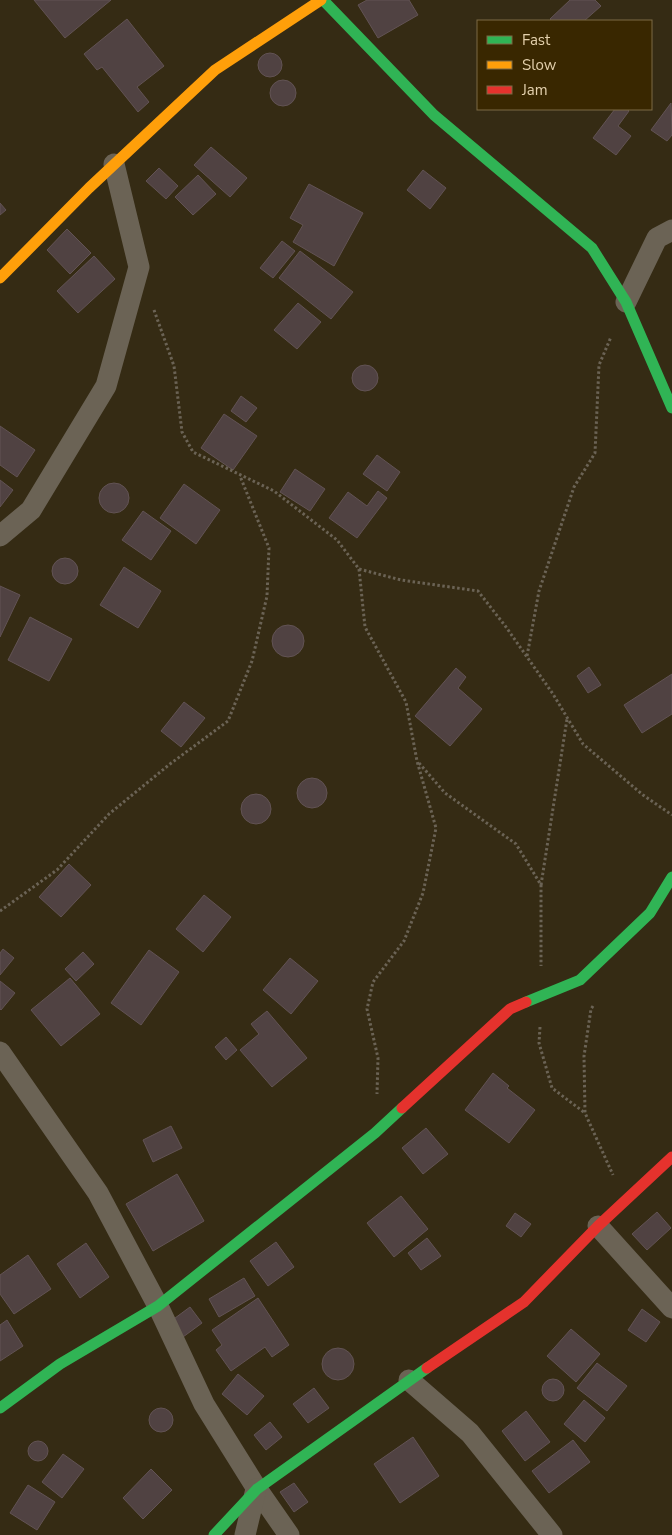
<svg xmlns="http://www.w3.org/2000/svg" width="672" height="1535" font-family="'Nunito Sans',sans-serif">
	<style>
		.building { fill: #504242; stroke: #625354 }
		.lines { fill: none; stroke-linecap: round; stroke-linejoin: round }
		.path { stroke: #6b6355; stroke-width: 3; stroke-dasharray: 2.5 2.5; stroke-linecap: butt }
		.street { stroke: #6b6355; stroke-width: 21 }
		.fast { stroke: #30b455; stroke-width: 11 }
		.slow { stroke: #ff9f0a; stroke-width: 11 }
		.jam { stroke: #e5322d; stroke-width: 11 }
	</style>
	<rect width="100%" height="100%" fill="#352b14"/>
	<g class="building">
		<path d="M34,0h77l-46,38z"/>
		<path d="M367,0h42l9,15 -40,23 -20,-33z"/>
		<path d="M570,0h25l6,6 -17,15h-32l-2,-2z"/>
		<path d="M127,19l37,47 -27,21 12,15 -11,10 -36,-45 -5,3 -13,-16z"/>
		<circle cx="270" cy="65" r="12"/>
		<circle cx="283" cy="93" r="13"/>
		<path d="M671,103l1,32 -5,6 -16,-11z"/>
		<path d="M615,109h12l2,2 -11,15 13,10 -15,19 -23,-17z"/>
		<path d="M211,147l36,31 -17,19 -36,-32z"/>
		<path d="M159,168l19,18 -12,13 -20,-18z"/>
		<path d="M423,170l23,18 -16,21 -23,-19z"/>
		<path d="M198,175l18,19 -23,21 -18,-18z"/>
		<path d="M309,184l54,29 -29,53 -41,-24 10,-17 -13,-7z"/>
		<path d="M0,203l6,7 -6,5z"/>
		<path d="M67,229l24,24 -21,21 -23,-24z"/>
		<path d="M282,241l13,10 -22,27 -13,-10z"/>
		<path d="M300,251l53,41 -22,27 -52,-41z"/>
		<path d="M94,256l21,23 -37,34 -21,-22z"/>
		<path d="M298,303l23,19 -24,27 -23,-19z"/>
		<circle cx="365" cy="378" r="13"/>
		<path d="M241,396l16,12 -11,14 -15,-11z"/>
		<path d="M224,414l33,22 -24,34 -32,-22z"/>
		<path d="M0,426l35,24 -18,27 -17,-12z"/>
		<path d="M377,455l23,17 -13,19 -24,-17z"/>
		<path d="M295,469l30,20 -15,22 -30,-19z"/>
		<path d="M0,480l13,10 -13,17z"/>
		<circle cx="114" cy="498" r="15"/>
		<path d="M184,484l36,26 -24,34 -36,-26z"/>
		<path d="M378,491l9,7 -30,40 -28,-20 19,-26 19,14z"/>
		<path d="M143,511l28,20 -20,29 -29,-20z"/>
		<circle cx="65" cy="571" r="13"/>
		<path d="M124,567l37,24 -23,37 -38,-23z"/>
		<path d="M0,586l20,9 -20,42z"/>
		<path d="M30,617l42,22 -23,42 -41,-21z"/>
		<circle cx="288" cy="641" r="16"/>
		<path d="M589,667l12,18 -13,8 -11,-17z"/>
		<path d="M456,668l10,9 -8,11 24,21 -32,37 -35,-30z"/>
		<path d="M672,674v40l-30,19 -18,-28z"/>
		<path d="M184,702l21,16 -24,29 -20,-16z"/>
		<circle cx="312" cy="793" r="15"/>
		<circle cx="256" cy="809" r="15"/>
		<path d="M69,864l22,21 -30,32 -22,-20z"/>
		<path d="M204,895l27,22 -28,35 -27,-23z"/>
		<path d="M3,949l11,9 -14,17v-22z"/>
		<path d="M149,950l30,22 -38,53 -30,-22z"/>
		<path d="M83,952l11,12 -18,17 -11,-12z"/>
		<path d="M290,958l28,23 -27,33 -28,-24z"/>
		<path d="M70,978l30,36 -39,32 -30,-36z"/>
		<path d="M0,981l15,12 -14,17 -1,-1z"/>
		<path d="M267,1011l40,47 -35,29 -32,-37 19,-16 -8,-10z"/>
		<path d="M226,1037l11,13 -11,10 -11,-13z"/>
		<path d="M493,1073l16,13 -2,2 28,22 -26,33 -44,-33z"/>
		<path d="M171,1126l11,22 -29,14 -10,-22z"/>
		<path d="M426,1128l22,26 -25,20 -21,-26z"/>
		<path d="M177,1174l27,47 -51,30 -27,-47z"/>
		<path d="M401,1196l27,33 -34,28 -27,-34z"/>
		<path d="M657,1212l14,16 -24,22 -15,-16z"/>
		<path d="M515,1213l16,11 -10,13 -15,-11z"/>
		<path d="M427,1238l14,18 -20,14 -13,-17z"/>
		<path d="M276,1242l18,25 -26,19 -18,-25z"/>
		<path d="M86,1243l23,34 -29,21 -23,-34z"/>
		<path d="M28,1255l23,34 -37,25 -14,-20v-19z"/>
		<path d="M244,1278l11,18 -36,21 -10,-18z"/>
		<path d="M258,1298l31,47 -17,12 -7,-10 -34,24 -15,-21 6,-5 -10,-15z"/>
		<path d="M190,1307l12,16 -19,14 -12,-16z"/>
		<path d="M642,1309l18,13 -14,20 -18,-12z"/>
		<path d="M7,1320l16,26 -23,15v-36z"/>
		<path d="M571,1329l29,25 -24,28 -29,-26z"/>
		<circle cx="338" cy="1364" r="16"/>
		<path d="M597,1363l30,23 -20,25 -30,-23z"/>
		<path d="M238,1374l26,22 -17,19 -25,-21z"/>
		<circle cx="553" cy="1390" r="11"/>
		<path d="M314,1388l15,20 -21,15 -15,-19z"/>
		<path d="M584,1400l21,18 -20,24 -21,-18z"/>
		<circle cx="161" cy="1420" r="12"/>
		<path d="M526,1411l24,31 -25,19 -23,-30z"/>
		<path d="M270,1422l12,15 -16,13 -12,-15z"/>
		<path d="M413,1437l26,39 -39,27 -26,-39z"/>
		<path d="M573,1440l17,22 -41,31 -17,-22z"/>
		<circle cx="38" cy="1451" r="10"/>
		<path d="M63,1454l21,15 -22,29 -20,-16z"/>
		<path d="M151,1469l21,21 -29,29 -20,-21z"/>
		<path d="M294,1483l14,19 -14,10 -14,-20z"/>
		<path d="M28,1485l27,17 -18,28 -27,-17z"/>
	</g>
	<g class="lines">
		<g class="path">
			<path d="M154,310l20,56 8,66 11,20 81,39 63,49 22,29 42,11 77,11 28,36 47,67 30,50 60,51 29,20"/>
			<path d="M359,569l6,58 41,75 11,59 19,67 -13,65 -19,48 -31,41 -6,27 11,49 -1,36"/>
			<path d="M527,656l12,-65 35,-104 21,-34 4,-88 12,-28"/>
			<path d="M419,763l26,30 71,51 25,41v81"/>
			<path d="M541,885l26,-166"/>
			<path d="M0,911l57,-41 52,-56 61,-50 58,-43 24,-60 15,-65 2,-48 -29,-72"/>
			<path d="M593,1006l-2,3 -7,47 1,57 28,62"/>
			<path d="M540,1027l-1,16 13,45 33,25"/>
		</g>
		<g class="street">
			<path d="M626,302l31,-64 15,-8"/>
			<path d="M0,536l31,-26 75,-124 33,-119 -25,-103"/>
			<path d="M0,1052l98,141 60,113 46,98 53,85 32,46"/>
			<path d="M598,1226l74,82"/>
			<path d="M409,1380l61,53 82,102"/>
			<path d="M245,1535l11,-46"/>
		</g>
		<g class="fast">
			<path d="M323,0l111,115 158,133 34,54 46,106"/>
			<path d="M526,1002l54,-22 70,-67 22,-36"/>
			<path d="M0,1408l60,-44 98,-58 217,-173 27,-25"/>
			<path d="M214,1535l43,-46 170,-121"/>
		</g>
		<path class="slow" d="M0,278l89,-90 126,-118 106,-70"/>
		<g class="jam">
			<path d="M402,1108l108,-99 16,-7"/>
			<path d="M427,1368l97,-66 74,-76 74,-69"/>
		</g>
	</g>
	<rect x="477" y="20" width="175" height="90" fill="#392700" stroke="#7d6b45"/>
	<rect x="487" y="36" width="25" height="8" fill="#30b455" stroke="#7d6b45"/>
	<text x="522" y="45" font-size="15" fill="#e3d0ac">Fast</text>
	<rect x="487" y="61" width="25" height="8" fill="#ff9f0a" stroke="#7d6b45"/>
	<text x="522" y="70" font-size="15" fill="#e3d0ac">Slow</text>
	<rect x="487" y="86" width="25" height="8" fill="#e5322d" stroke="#7d6b45"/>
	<text x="522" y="95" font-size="15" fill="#e3d0ac">Jam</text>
</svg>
